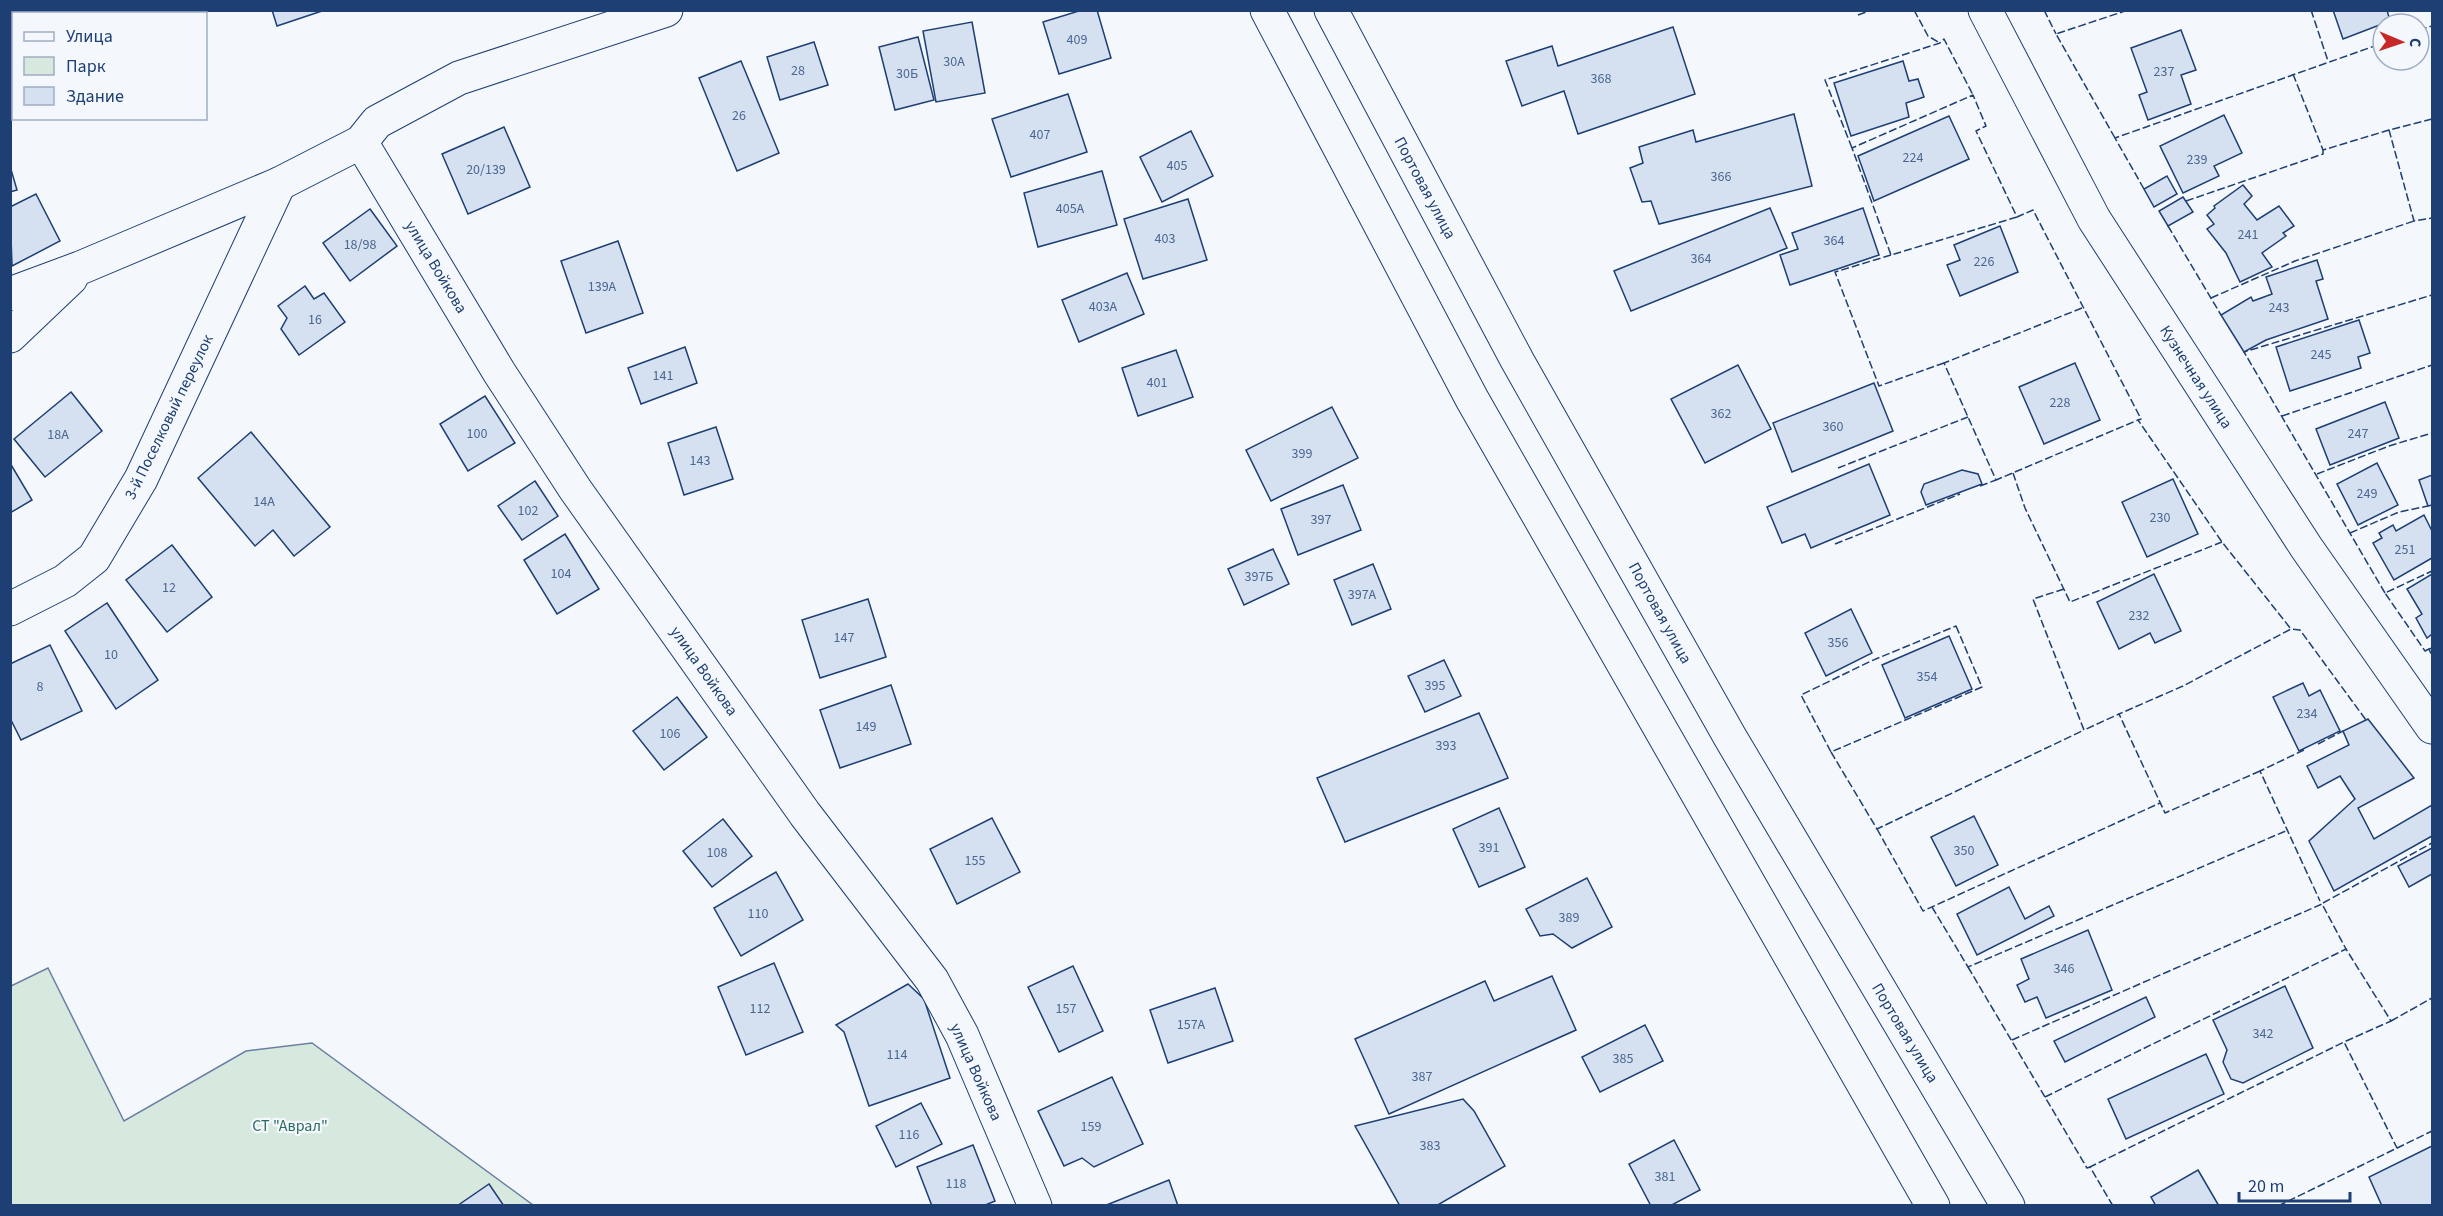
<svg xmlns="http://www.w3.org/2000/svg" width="2443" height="1216" font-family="'Source Sans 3',sans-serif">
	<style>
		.green { fill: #d7e8df; stroke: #687fa3; stroke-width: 1.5 }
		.building { fill: #d5e0f0; stroke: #1d3f73; stroke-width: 1.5 }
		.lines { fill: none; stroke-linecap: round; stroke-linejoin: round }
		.minor-casing { stroke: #1d3f73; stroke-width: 35 }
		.primary-casing { stroke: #1d3f73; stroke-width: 35 }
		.minor { stroke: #f4f7fb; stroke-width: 33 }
		.primary { stroke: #f4f7fb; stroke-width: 33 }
		.fence { stroke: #1d3f73; stroke-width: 1.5; stroke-dasharray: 8 3; stroke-linecap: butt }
		.labels { text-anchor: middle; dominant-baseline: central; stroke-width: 4.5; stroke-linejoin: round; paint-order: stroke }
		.number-label { font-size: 14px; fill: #4b6792 }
		.street-label { font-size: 16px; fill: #1d3f73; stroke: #f4f7fb }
		.park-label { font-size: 16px; fill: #2c6c60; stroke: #f4f7fb }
	</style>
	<rect width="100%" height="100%" fill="#f4f7fb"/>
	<path class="green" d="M48,968l76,153 122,-70 66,-8 221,162 -522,1v-220z"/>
	<g class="building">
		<path d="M272,10h53l-48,16z"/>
		<path d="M1082,10h15l14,48 -52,16 -16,-52z"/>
		<path d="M2333,10h54l3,11 -47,18z"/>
		<path d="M972,22l13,71 -49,9 -13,-71z"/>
		<path d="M1673,27l22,67 -117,40 -14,-43 -42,15 -16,-45 46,-15 6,20z"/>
		<path d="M2181,30l15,40 -15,5 10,29 -43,16 -9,-25 8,-3 -16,-44z"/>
		<path d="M918,37l16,63 -39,10 -16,-63z"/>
		<path d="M814,42l14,43 -48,15 -13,-43z"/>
		<path d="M741,61l38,92 -42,18 -38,-93z"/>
		<path d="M1903,61l6,20 9,-2 6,18 -18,6 3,14 -58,19 -17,-53z"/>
		<path d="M1068,94l19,58 -76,25 -19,-58z"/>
		<path d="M1794,114l18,72 -153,38 -8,-23 -9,1 -12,-34 13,-5 -4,-16 54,-17 3,12z"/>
		<path d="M2224,115l18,38 -28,13 5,10 -36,17 -23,-47z"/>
		<path d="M1949,116l20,43 -95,42 -16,-45z"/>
		<path d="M504,127l26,60 -62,27 -26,-60z"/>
		<path d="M1191,131l22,45 -51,26 -22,-45z"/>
		<path d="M10,166l7,24 -7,2z"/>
		<path d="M1102,171l15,54 -79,22 -14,-54z"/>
		<path d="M2167,176l10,18 -23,13 -10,-18z"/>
		<path d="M2243,185l9,11 -8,8 13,16 22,-14 15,20 -11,7 3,3 -24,17 10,14 -32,15 -14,-29 -19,-24 7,-5 -7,-9 8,-7 -1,-2z"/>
		<path d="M36,194l24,47 -48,25 -2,-59z"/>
		<path d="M2183,197l10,15 -25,14 -9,-15z"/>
		<path d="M1188,199l19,61 -64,19 -19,-60z"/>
		<path d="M1770,208l17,40 -156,63 -17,-40z"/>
		<path d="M1863,208l16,47 -89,30 -10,-30 18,-6 -6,-16z"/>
		<path d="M370,209l27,37 -47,35 -27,-38z"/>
		<path d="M2000,226l18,46 -58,24 -13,-31 13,-5 -6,-15z"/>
		<path d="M618,241l25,72 -57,20 -25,-72z"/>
		<path d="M2317,260l6,19 -7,2 12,38 -62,21 -22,12 -23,-37 30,-18 2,4 19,-7 -6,-17z"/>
		<path d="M1127,273l17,41 -65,28 -17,-42z"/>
		<path d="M305,286l9,13 10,-6 21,29 -46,33 -18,-26 6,-11 -9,-12z"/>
		<path d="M2359,320l11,33 -12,4 3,11 -71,23 -14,-44z"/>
		<path d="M685,347l12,36 -56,21 -13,-36z"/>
		<path d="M1176,350l17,47 -55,19 -16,-48z"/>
		<path d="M2075,363l25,57 -56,24 -25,-57z"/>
		<path d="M1738,365l33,64 -66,34 -34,-64z"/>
		<path d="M1874,383l19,48 -101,41 -19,-49z"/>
		<path d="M71,392l31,39 -57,46 -31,-38z"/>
		<path d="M485,396l30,47 -47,28 -28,-47z"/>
		<path d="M2385,402l14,36 -69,27 -14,-36z"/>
		<path d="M1332,407l26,51 -87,43 -25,-51z"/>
		<path d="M716,427l17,52 -49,16 -16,-52z"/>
		<path d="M251,432l79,95 -36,29 -21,-26 -18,16 -57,-68z"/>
		<path d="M10,463l22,37 -22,13z"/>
		<path d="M2377,463l21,42 -40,20 -21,-41z"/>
		<path d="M1869,464l21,51 -79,33 -6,-14 -23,9 -15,-36z"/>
		<path d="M1962,470l16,4 4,10 -56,21 -5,-13 3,-8z"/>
		<path d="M2432,475v30l-4,1 -9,-26z"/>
		<path d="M2173,479l25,55 -51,23 -25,-55z"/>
		<path d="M535,481l23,35 -36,24 -24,-34z"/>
		<path d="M1343,485l18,45 -63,25 -17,-46z"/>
		<path d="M2424,515l8,16v27l-38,22 -21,-37 9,-5 -3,-5 14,-8 3,6z"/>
		<path d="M565,534l34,55 -42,25 -33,-54z"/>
		<path d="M172,545l40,52 -45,35 -41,-52z"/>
		<path d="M1273,549l16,35 -45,21 -16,-36z"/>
		<path d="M1373,564l18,45 -39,16 -18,-45z"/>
		<path d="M2154,574l27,57 -26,12 -5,-10 -31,16 -22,-47z"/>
		<path d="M2432,574v60l-5,4 -11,-20 6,-4 -15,-25z"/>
		<path d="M868,599l18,58 -66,21 -18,-58z"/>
		<path d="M107,603l51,77 -42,29 -51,-78z"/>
		<path d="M1851,609l21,44 -46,23 -21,-43z"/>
		<path d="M1949,636l23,53 -67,29 -23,-53z"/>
		<path d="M50,645l32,66 -61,29 -11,-22v-54z"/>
		<path d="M1444,660l17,36 -36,16 -17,-36z"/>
		<path d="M2303,683l6,13 11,-6 20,41 -41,20 -26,-54z"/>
		<path d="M891,685l20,59 -71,24 -20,-58z"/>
		<path d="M677,697l30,40 -43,33 -31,-39z"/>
		<path d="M1479,713l29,65 -163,64 -28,-64z"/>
		<path d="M2368,719l46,59 -56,30 16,31 58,-34v31l-98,55 -25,-50 46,-42 -15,-23 -22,12 -11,-22 42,-21 -6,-14z"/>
		<path d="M1499,808l26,59 -46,20 -26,-58z"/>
		<path d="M1974,816l24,49 -42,21 -25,-49z"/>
		<path d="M992,818l28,54 -63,32 -27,-55z"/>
		<path d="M723,819l29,37 -40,31 -29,-36z"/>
		<path d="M2432,848v26l-23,13 -11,-21z"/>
		<path d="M776,872l27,48 -62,36 -27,-48z"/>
		<path d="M1587,878l25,49 -40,21 -19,-14 -13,2 -14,-27z"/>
		<path d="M2009,887l16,32 24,-13 5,10 -77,39 -20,-41z"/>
		<path d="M2088,930l24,60 -66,28 -9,-21 -12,5 -8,-17 12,-6 -8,-20z"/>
		<path d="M774,963l29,69 -57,23 -28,-68z"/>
		<path d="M1073,966l30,65 -44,21 -31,-65z"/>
		<path d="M1552,976l24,54 -187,84 -34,-75 130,-58 9,20z"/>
		<path d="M908,984l16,15 26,79 -81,28 -25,-74 -8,-7z"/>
		<path d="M2285,986l28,62 -70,35 -12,-4 -8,-17 4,-12 -14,-30z"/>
		<path d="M1215,988l18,53 -65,22 -18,-53z"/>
		<path d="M2146,997l9,20 -90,45 -11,-21z"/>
		<path d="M1645,1025l18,36 -63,31 -18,-35z"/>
		<path d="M2206,1054l18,40 -98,45 -18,-40z"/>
		<path d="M1112,1077l31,67 -49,23 -12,-9 -18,8 -26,-55z"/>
		<path d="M1463,1099l11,12 31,55 -69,40h-36l-45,-80z"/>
		<path d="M921,1103l21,41 -46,23 -20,-41z"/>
		<path d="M1674,1140l26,50 -30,16h-19l-22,-42z"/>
		<path d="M973,1145l22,56 -12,5h-51l-15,-39z"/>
		<path d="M2432,1146v60h-50l-13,-29z"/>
		<path d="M2198,1170l21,36h-63l-5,-9z"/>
		<path d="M1169,1180l9,26h-74z"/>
		<path d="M489,1184l15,22h-47z"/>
	</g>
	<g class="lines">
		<defs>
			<g id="minor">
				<path d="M1985,10l109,209 212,328 126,180"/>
				<path d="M361,142l138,230 76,117 230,325 127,166 30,55 73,171"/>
				<path d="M10,294l70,-26 199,-84 82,-42 16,-20 82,-44 207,-68"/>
				<path d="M10,336l61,-58"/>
				<path d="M10,609l55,-28 29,-23 47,-79 138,-295"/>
			</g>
			<g id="primary">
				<path d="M1267,10l205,389 461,807"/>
				<path d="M1331,10l186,350 213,377 278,469"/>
			</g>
		</defs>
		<use href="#minor" class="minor-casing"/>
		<use href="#primary" class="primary-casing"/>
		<use href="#minor" class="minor"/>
		<use href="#primary" class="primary"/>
		<g class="fence">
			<path d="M1914,10l14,26 12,7"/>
			<path d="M2044,10l12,24"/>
			<path d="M2311,10l17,51"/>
			<path d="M1858,15l14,-5"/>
			<path d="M2419,30l13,-4"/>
			<path d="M2293,74l30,76 66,-20"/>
			<path d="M2432,119l-43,11 25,91 18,-3"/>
			<path d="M2115,138l-59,-104 72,-24"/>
			<path d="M1852,148l-27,-68 115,-37 4,-4 29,56"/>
			<path d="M2144,189l-29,-51 268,-95"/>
			<path d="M2186,201l137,-47v-4"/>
			<path d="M2017,217l-126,38 -39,-107 121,-53 13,31 -10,5 41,86 16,-7 108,209 -3,1 84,122 69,87"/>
			<path d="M2168,226l53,89"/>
			<path d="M1891,255l-56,17 44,114 65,-23"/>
			<path d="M2211,298l84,-37 119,-40"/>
			<path d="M2082,308l-138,55 52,117 142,-60"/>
			<path d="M2282,416l150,-51"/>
			<path d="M1838,468l130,-51"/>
			<path d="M2013,473l12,35 45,94 152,-60"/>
			<path d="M2317,474l72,-28 43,-13"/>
			<path d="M1980,486l16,-6"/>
			<path d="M2350,533l49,-21 29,-6"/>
			<path d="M1835,544l125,-50"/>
			<path d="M2064,589l-31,10 51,131 35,-16"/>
			<path d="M2385,593l-141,-241 188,-57"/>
			<path d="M1956,626l26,61 -151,65 -30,-57 70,-34z"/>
			<path d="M2432,648l-3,1 3,7"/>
			<path d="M2429,649l-4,2 -40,-58 47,-22"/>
			<path d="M2318,744l25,-13"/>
			<path d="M2304,750l-44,21 60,130"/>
			<path d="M1831,752l46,77 207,-99"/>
			<path d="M2260,771l-95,42 -46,-99 64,-28 108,-57 9,1 66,90"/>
			<path d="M1877,829l46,82 237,-108"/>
			<path d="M2323,903l109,-60"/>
			<path d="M1932,907l36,60 320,-137"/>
			<path d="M1968,967l119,201 3,-1"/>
			<path d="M2391,1021l41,-23"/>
			<path d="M2012,1040l310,-136 24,45"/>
			<path d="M2045,1097l301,-148 45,72 -47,21"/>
			<path d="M2113,1206l-23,-39 254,-125 53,106"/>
			<path d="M2278,1206l154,-75"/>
		</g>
	</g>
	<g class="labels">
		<g class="number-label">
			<text x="1077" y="40">409</text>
			<text x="954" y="62">30А</text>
			<text x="798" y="71">28</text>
			<text x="2164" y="72">237</text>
			<text x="907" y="74">30Б</text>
			<text x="1601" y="79">368</text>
			<text x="739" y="116">26</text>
			<text x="1040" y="135">407</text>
			<text x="1913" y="158">224</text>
			<text x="2197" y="160">239</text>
			<text x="1177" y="166">405</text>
			<text x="486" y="170">20/139</text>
			<text x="1721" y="177">366</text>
			<text x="1070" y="209">405А</text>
			<text x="2248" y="235">241</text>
			<text x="1165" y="239">403</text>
			<text x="1834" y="241">364</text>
			<text x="360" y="245">18/98</text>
			<text x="1701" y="259">364</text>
			<text x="1984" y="262">226</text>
			<text x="602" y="287">139А</text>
			<text x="1103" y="307">403А</text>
			<text x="2279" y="308">243</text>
			<text x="315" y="320">16</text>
			<text x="2321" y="355">245</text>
			<text x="663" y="376">141</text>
			<text x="1157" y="383">401</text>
			<text x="2060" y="403">228</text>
			<text x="1721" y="414">362</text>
			<text x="1833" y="427">360</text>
			<text x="477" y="434">100</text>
			<text x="2358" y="434">247</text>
			<text x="58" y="435">18А</text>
			<text x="1302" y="454">399</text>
			<text x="700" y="461">143</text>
			<text x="2367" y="494">249</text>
			<text x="264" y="502">14А</text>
			<text x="528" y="511">102</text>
			<text x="2160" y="518">230</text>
			<text x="1321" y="520">397</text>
			<text x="2405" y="550">251</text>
			<text x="561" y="574">104</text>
			<text x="1259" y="577">397Б</text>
			<text x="169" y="588">12</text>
			<text x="1362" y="595">397А</text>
			<text x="2139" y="616">232</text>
			<text x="844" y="638">147</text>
			<text x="1838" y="643">356</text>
			<text x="111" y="655">10</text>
			<text x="1927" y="677">354</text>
			<text x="1435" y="686">395</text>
			<text x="40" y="687">8</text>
			<text x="2307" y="714">234</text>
			<text x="866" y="727">149</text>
			<text x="670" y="734">106</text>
			<text x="1446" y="746">393</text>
			<text x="1489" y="848">391</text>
			<text x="1964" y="851">350</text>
			<text x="717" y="853">108</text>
			<text x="975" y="861">155</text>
			<text x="758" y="914">110</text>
			<text x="1569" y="918">389</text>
			<text x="2064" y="969">346</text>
			<text x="760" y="1009">112</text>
			<text x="1066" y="1009">157</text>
			<text x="1191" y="1025">157А</text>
			<text x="2263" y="1034">342</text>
			<text x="897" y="1055">114</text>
			<text x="1623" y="1059">385</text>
			<text x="1422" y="1077">387</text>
			<text x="1091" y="1127">159</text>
			<text x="909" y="1135">116</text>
			<text x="1430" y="1146">383</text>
			<text x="1665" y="1177">381</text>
			<text x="956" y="1184">118</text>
		</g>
		<g class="street-label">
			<text transform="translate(1425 188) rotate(62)">Портовая улица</text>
			<text transform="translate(436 267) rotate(59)">улица Войкова</text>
			<text transform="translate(2196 377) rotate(57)">Кузнечная улица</text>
			<text transform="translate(169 417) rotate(-64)">3-й Поселковый переулок</text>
			<text transform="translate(1660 613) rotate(61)">Портовая улица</text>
			<text transform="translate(704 671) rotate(55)">улица Войкова</text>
			<text transform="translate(1905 1033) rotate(59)">Портовая улица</text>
			<text transform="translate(976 1072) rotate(66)">улица Войкова</text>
		</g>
		<g class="park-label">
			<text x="290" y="1126">СТ "Аврал"</text>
		</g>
	</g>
	<rect width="2443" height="1216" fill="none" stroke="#1d3f73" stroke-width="24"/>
	<rect x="12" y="12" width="195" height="108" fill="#f4f7fb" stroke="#9eadc5" stroke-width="1.5"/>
	<rect x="24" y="32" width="30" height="9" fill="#f4f7fb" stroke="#9eadc5" stroke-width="1.5"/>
	<text x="66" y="42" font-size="18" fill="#1d3f73">Улица</text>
	<rect x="24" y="57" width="30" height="18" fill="#d7e8df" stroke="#9eadc5" stroke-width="1.5"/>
	<text x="66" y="72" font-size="18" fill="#1d3f73">Парк</text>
	<rect x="24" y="87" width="30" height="18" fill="#d5e0f0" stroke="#9eadc5" stroke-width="1.5"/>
	<text x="66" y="102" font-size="18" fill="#1d3f73">Здание</text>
	<g transform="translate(2401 42) rotate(92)"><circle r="28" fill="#f4f7fb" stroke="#9eadc5" stroke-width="1.5"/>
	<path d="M0-4.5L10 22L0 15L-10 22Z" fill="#c62828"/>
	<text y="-9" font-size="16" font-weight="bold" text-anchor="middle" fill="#1d3f73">С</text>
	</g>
	<path d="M2239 1192v9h111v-9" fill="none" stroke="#1d3f73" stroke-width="3"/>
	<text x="2248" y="1192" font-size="18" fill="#1d3f73" stroke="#f4f7fb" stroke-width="4.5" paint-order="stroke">20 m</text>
</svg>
